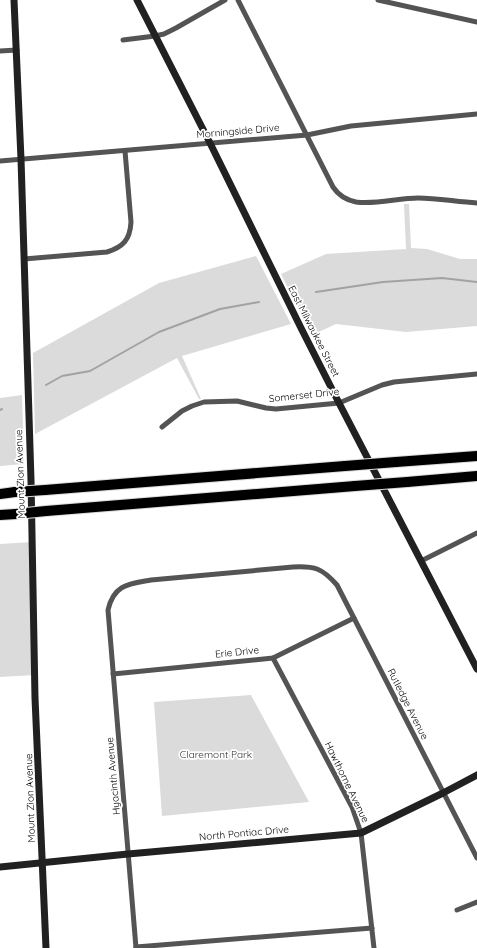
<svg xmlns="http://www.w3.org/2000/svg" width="477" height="948" font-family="Quicksand,sans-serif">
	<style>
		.green { fill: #dbdbdb }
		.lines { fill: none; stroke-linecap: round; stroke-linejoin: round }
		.stream { stroke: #a2a2a2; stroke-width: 2 }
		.highway-casing { stroke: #dbdbdb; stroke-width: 12 }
		.street { stroke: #545454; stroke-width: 5 }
		.secondary { stroke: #212121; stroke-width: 7 }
		.highway { stroke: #000; stroke-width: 10 }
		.highway-bridge-casing { stroke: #dbdbdb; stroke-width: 12; stroke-linecap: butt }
		.highway-bridge { stroke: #000; stroke-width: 10 }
		.labels { text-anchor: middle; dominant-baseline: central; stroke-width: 3.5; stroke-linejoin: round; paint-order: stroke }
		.street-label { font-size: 10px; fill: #000; stroke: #fff }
		.park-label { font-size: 10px; fill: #323232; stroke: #fff }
	</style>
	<rect width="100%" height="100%" fill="#fff"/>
	<g class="green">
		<path d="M404,204h5l2,44 16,1 33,10h17v67l-71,6 -70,-8 -24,11 -31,-61 45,-20 80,-5z"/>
		<path d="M256,256l35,68 -109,32 19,43h-2l-22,-41 -142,76 -2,-81 126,-70z"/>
		<path d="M22,395l2,69 -24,2v-68z"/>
		<path d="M32,542l3,133 -35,2v-133z"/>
		<path d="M251,695l58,107 -147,14 -8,-114z"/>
	</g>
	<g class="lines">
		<g class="stream">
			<path d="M316,292l67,-10 59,-4 35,4"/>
			<path d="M46,385l16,-9 28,-5 69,-39 61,-23 39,-7"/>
			<path d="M0,410l2,-1"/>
		</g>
		<defs>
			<g id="highway">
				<path d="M396,462l81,-6"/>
				<path d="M407,482l70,-6"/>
				<path d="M45,490l300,-24"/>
				<path d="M0,494l15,-2"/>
				<path d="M46,511l309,-25"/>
				<path d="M0,515l16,-1"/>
			</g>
		</defs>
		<use href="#highway" class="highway-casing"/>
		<g class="street">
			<path d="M238,0l95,187c6,9 13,13 23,15 18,3 43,-4 62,-4 20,0 39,4 59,5"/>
			<path d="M378,0l99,22"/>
			<path d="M123,40l32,-4 9,-2 12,-6 49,-28"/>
			<path d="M0,51l17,-1"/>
			<path d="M0,161l307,-26 44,-9 126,-12"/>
			<path d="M24,259l83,-7c16,-5 23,-12 24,-30l-6,-71"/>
			<path d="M162,427l20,-16 10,-5 12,-4 33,-1 29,7 10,1 63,-6 43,-18 12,-3 83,-8"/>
			<path d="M421,561l56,-28"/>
			<path d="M273,658l79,149 9,26 13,115"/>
			<path d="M113,674l160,-16 81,-40"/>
			<path d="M457,910l20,-8"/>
			<path d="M136,947l236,-19"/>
			<path d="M136,948l-28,-338c6,-26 21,-26 43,-30l142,-13c22,-1 29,1 44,18l140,273"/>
		</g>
		<g class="secondary">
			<path d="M14,0l7,159 10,321 4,218 11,250"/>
			<path d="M137,0l73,143 91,185 38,75 138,266"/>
			<path d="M0,867l128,-13 233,-21 82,-40 34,-18"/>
		</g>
		<use href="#highway" class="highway"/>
		<defs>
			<g id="highway-bridge">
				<path d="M345,466l51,-4"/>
				<path d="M355,486l52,-4"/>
				<path d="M15,492l30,-2"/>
				<path d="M16,514l30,-3"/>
			</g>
		</defs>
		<use href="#highway-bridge" class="highway-bridge-casing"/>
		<use href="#highway-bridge" class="highway-bridge"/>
	</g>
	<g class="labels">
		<g class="street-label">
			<text transform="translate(238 131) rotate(-5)">Morningside Drive</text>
			<text transform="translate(314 331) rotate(63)">East Milwaukee Street</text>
			<text transform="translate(304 395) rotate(-6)">Somerset Drive</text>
			<text transform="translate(20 474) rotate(-92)">Mount Zion Avenue</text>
			<text transform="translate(237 652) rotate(-6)">Erie Drive</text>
			<text transform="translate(408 704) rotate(63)">Rutledge Avenue</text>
			<text transform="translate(113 776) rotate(-95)">Hyacinth Avenue</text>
			<text transform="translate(347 782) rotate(64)">Hawthorne Avenue</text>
			<text transform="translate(30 798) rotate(-92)">Mount Zion Avenue</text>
			<text transform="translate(244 833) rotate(-5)">North Pontiac Drive</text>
		</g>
		<g class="park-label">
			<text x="216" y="754">Claremont Park</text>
		</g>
	</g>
</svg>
